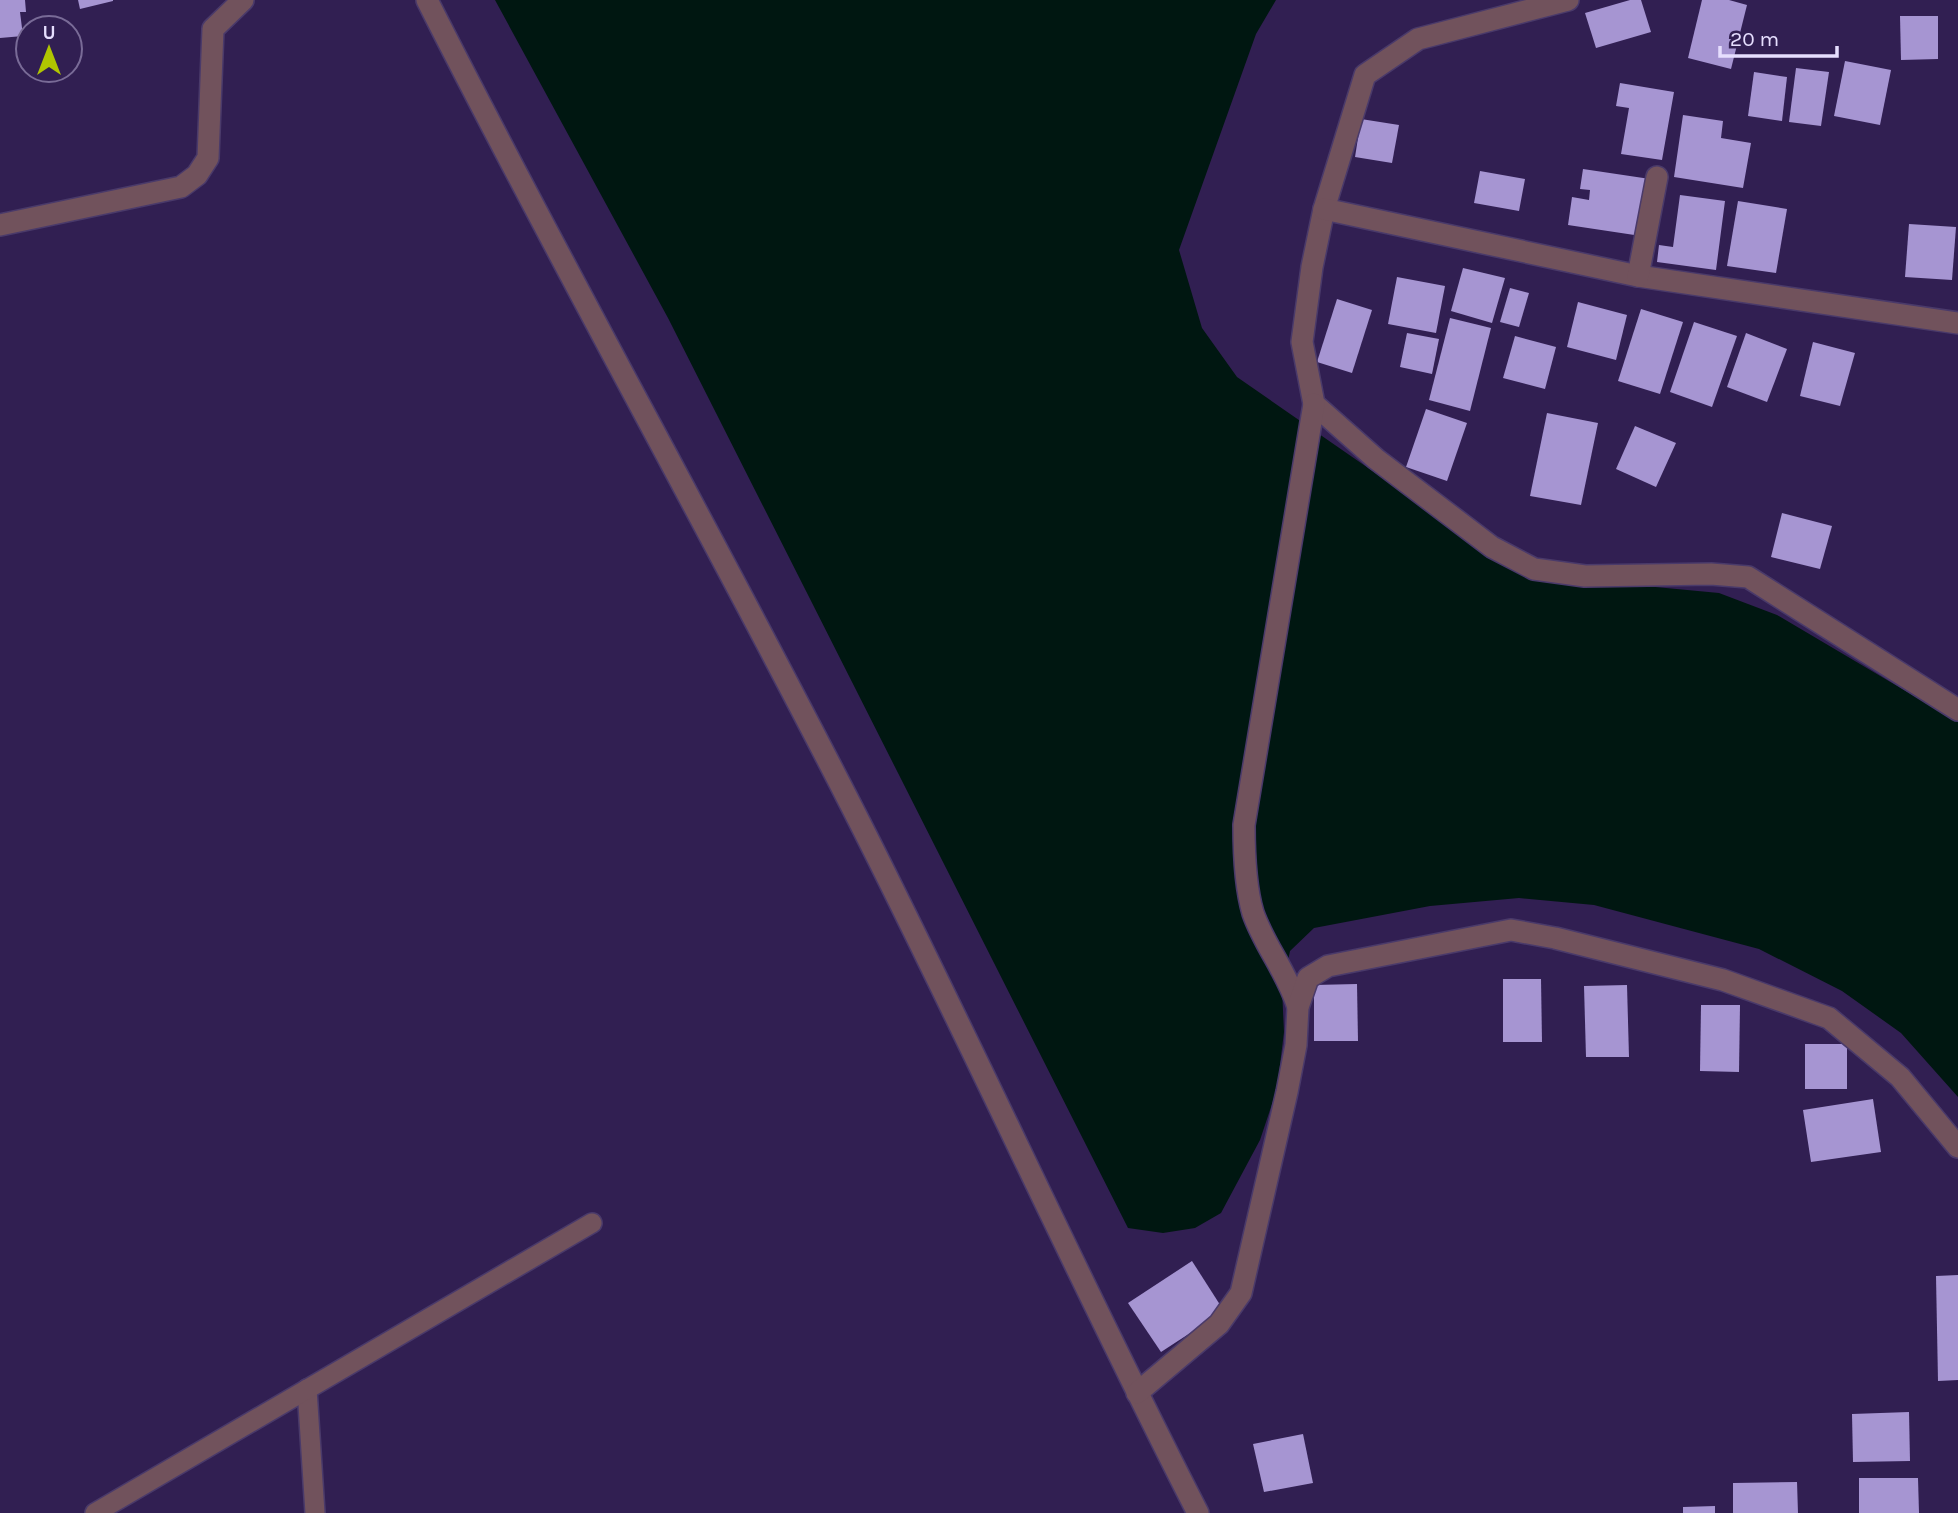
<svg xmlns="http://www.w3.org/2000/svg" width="1958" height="1513" font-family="Karla,sans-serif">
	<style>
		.water { fill: #001711 }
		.building { fill: #a695d2 }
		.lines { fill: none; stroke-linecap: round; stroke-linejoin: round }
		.lane-casing { stroke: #4a3a6a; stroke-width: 22 }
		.street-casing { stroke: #4a3a6a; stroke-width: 24 }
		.lane { stroke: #71525c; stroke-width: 19 }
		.street { stroke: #71525c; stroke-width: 21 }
	</style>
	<rect width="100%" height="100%" fill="#311f52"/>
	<path class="water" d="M495,0h781l-20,34 -77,216 23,78 35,49 248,172 43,26 191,18 58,22 181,107v375l-57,-64 -59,-42 -83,-42 -165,-44 -75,-7 -89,8 -116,22 -24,23 -8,38 2,43 -7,57 -17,51 -39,73 -26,15 -32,5 -35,-5 -460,-910z"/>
	<g class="building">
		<path d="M0,0h25l1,12h-6l3,24 -23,2z"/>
		<path d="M78,0h35v1l-33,8z"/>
		<path d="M1630,0h11l10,32 -55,16 -11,-35z"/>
		<path d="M1702,0h27l18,5 -16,64 -43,-11z"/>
		<path d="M1900,16h38v43l-37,1z"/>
		<path d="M1845,61l46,9 -11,55 -46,-9z"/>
		<path d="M1796,68l33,4 -8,54 -32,-4z"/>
		<path d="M1754,72l33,5 -5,44 -34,-5z"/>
		<path d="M1620,83l54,9 -12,68 -41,-6 8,-46 -13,-2z"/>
		<path d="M1683,115l40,6 -2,17 30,5 -8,45 -69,-11z"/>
		<path d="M1361,119l38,6 -7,38 -37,-6z"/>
		<path d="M1583,169l67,10 -9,57 -73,-11 4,-28 17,3 1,-10 -10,-1z"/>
		<path d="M1480,171l45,8 -6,32 -45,-8z"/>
		<path d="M1680,195l45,6 -9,69 -59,-8 2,-17 14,2z"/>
		<path d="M1738,201l49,8 -11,64 -49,-7z"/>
		<path d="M1909,224l47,3 -4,53 -47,-3z"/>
		<path d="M1463,268l42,10 -13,45 -41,-12z"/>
		<path d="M1397,277l48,9 -9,47 -48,-9z"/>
		<path d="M1510,288l19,5 -10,34 -19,-5z"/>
		<path d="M1337,299l35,11 -20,63 -35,-11z"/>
		<path d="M1578,302l49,13 -11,45 -49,-13z"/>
		<path d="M1641,309l42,13 -23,72 -42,-13z"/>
		<path d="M1450,318l41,10 -21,83 -41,-11z"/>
		<path d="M1694,322l43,14 -25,71 -42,-15z"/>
		<path d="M1407,333l32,6 -7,35 -32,-7z"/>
		<path d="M1746,333l41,16 -20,53 -40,-15z"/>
		<path d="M1515,336l41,11 -11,42 -42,-11z"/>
		<path d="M1813,342l42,11 -15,53 -40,-10z"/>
		<path d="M1426,409l41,14 -20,58 -41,-14z"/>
		<path d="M1547,413l51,10 -17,82 -51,-9z"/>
		<path d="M1635,426l41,17 -20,44 -40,-18z"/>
		<path d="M1782,513l50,13 -12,43 -49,-12z"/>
		<path d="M1503,979h38l1,63h-39z"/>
		<path d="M1357,984l1,57h-44v-56z"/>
		<path d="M1627,985l2,72h-43l-2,-71z"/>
		<path d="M1701,1005h39l-1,67 -39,-1z"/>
		<rect x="1805" y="1044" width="42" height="45"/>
		<path d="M1873,1099l8,53 -70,10 -8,-52z"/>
		<path d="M1192,1261l32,50 -63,41 -33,-49z"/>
		<path d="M1958,1275v105l-20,1 -2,-105z"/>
		<path d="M1909,1412l1,49 -57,1 -1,-48z"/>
		<path d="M1303,1434l10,49 -49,9 -11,-48z"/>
		<path d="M1859,1478h59l1,35h-60z"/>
		<path d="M1797,1482l1,31h-65v-30z"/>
		<path d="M1715,1506v7h-32v-6z"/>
	</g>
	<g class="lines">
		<defs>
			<g id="lane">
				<path d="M307,1389l8,124"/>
				<path d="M95,1513l497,-290"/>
			</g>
			<g id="street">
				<path d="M427,0c140,277 293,547 433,823 116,229 221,462 338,690"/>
				<path d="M1568,0l-150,39 -53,36 -41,134 -12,58 -10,75 12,62 62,55 116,88 42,22 51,7 126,-2 37,3 210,133"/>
				<path d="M1324,209l314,67 320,47"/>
				<path d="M0,225l181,-38 16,-12 11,-17 5,-129 30,-29"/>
				<path d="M1638,276l19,-99"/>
				<path d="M1298,1007c-11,-35 -34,-62 -45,-94 -8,-27 -9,-60 -9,-88l70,-421"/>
				<path d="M1137,1393l82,-69 22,-31 46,-201 9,-47 2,-38 10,-29 20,-12 183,-36 44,8 168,42 106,38 71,59 58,70"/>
			</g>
		</defs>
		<use href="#lane" class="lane-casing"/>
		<use href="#street" class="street-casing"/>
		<use href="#lane" class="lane"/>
		<use href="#street" class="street"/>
	</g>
	<g transform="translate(49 49)"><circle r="33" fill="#311f52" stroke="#796b97" stroke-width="2"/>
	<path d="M0-5L12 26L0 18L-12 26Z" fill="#b0c501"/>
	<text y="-10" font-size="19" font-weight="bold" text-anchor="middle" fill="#e6defe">U</text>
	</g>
	<path d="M1720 46v10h117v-10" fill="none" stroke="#e6defe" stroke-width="3.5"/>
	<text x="1730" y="46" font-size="21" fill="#e6defe" stroke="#311f52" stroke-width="5" paint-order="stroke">20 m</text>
</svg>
